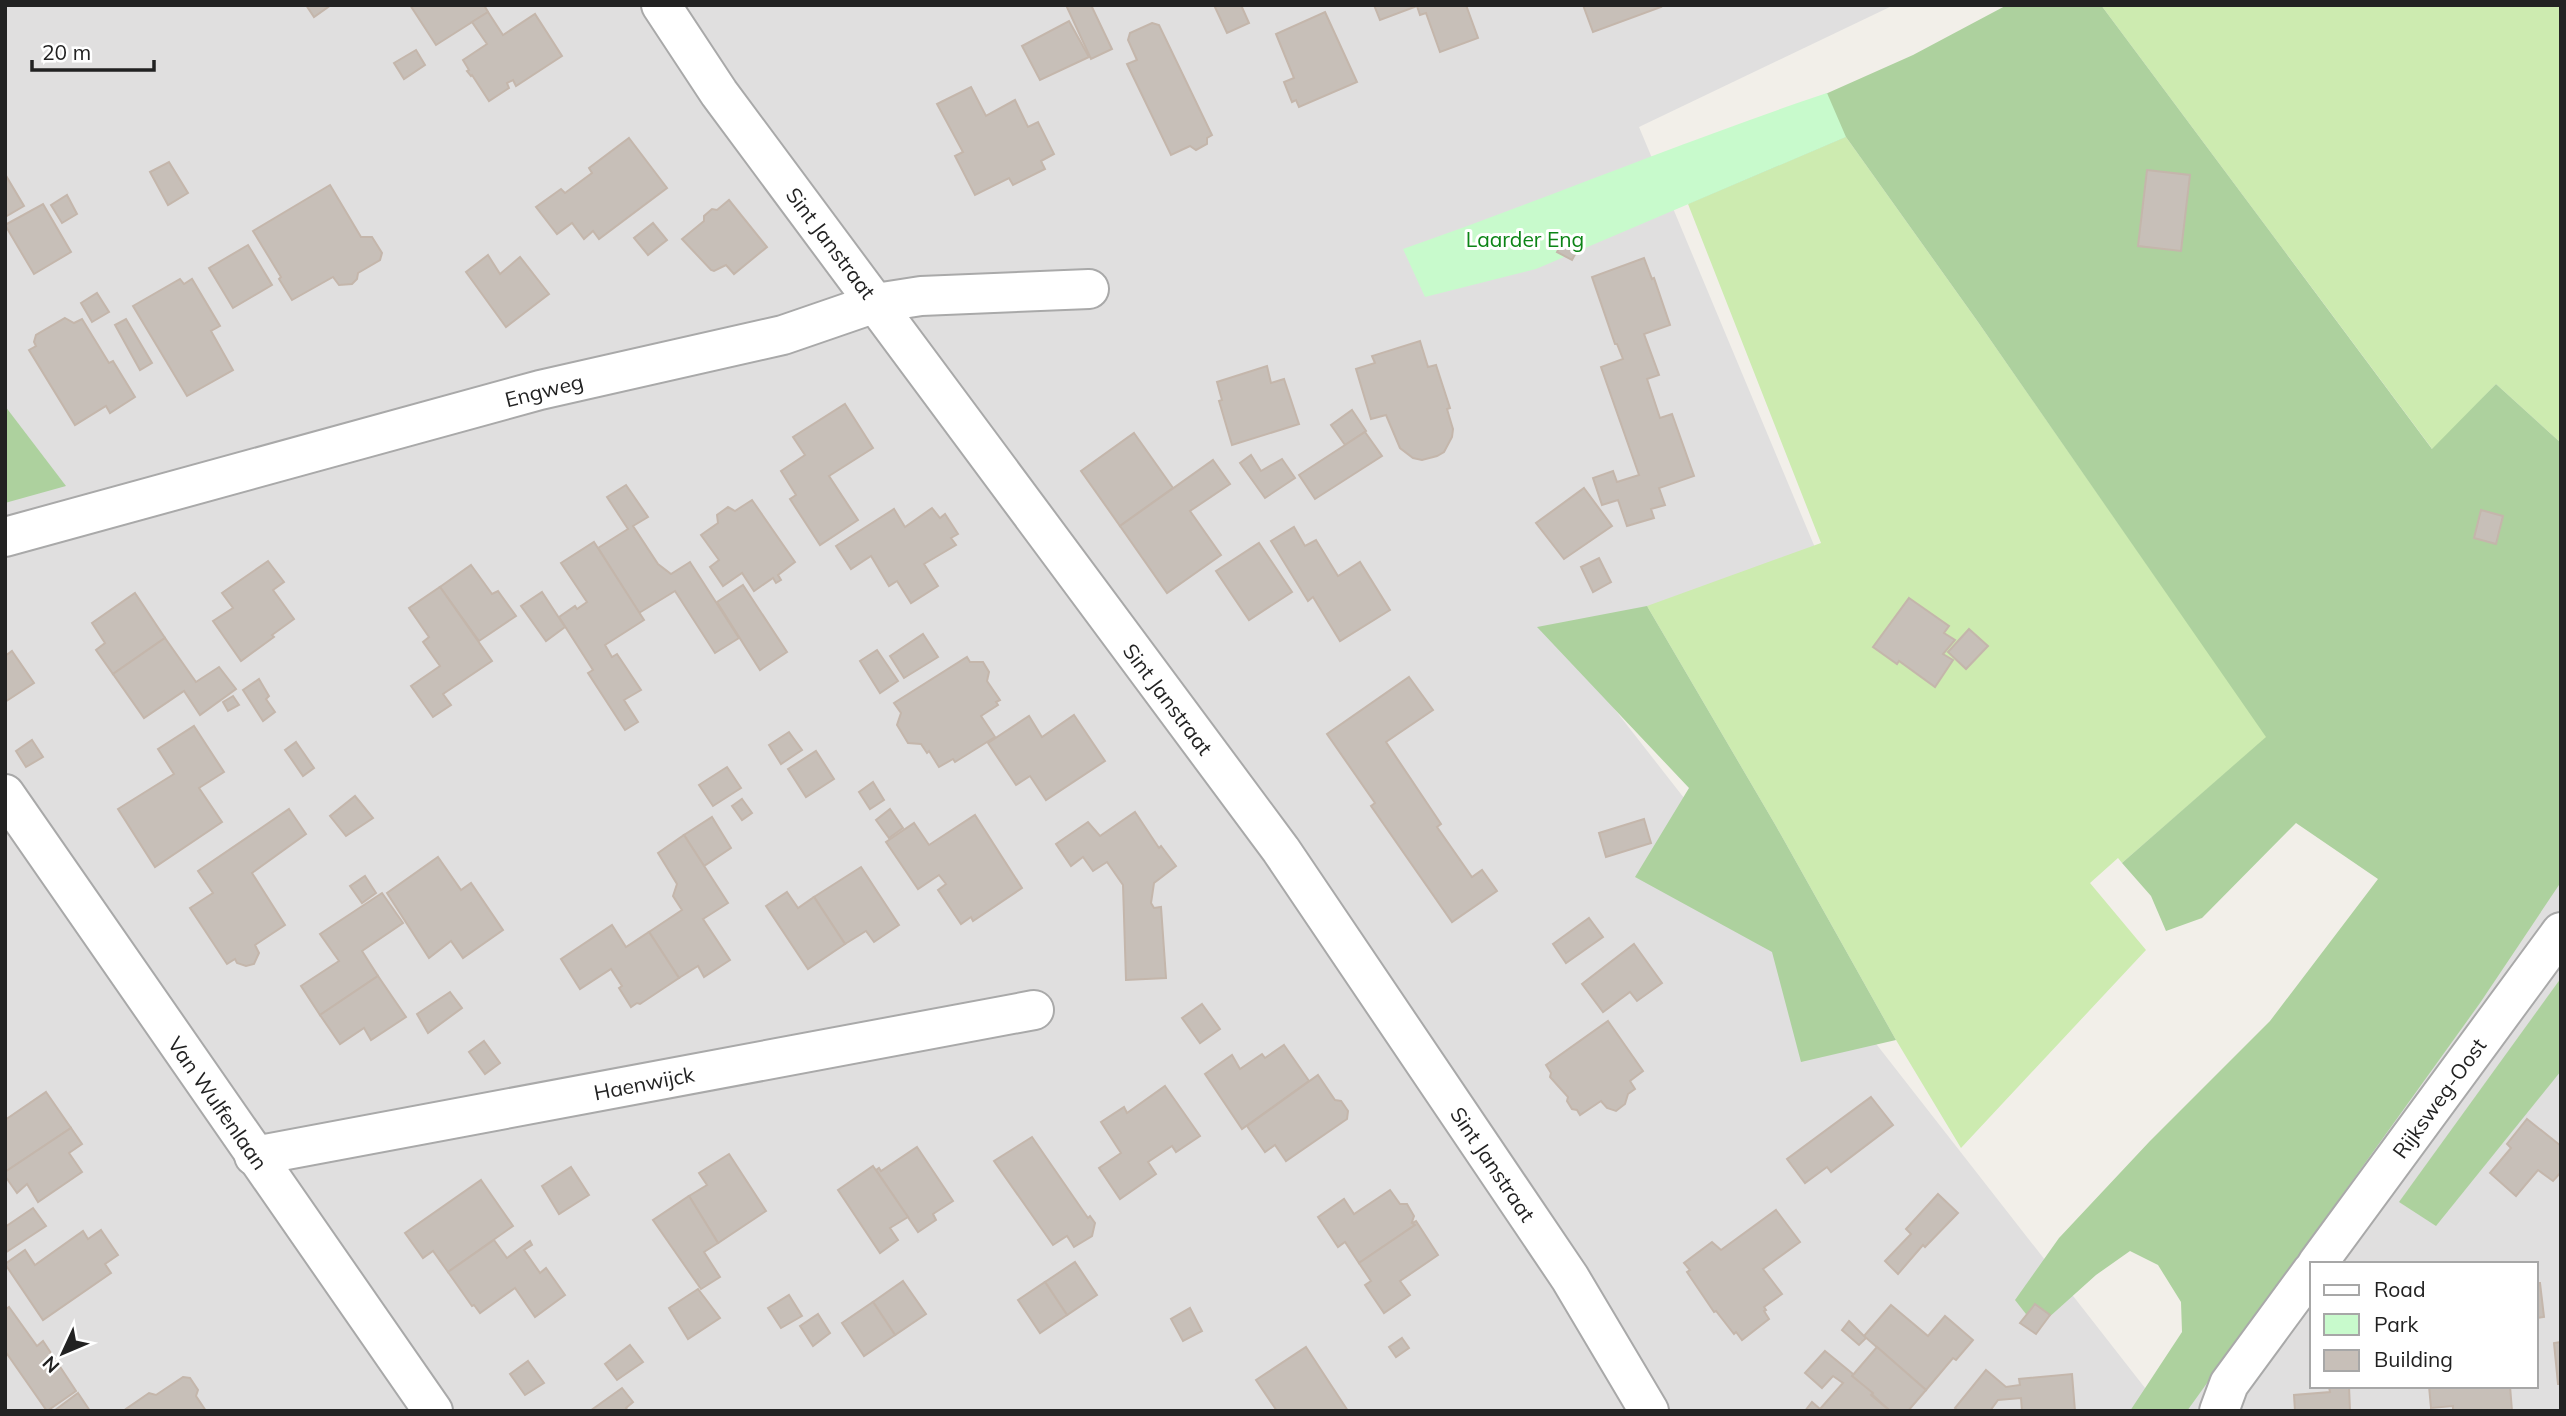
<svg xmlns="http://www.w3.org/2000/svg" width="2566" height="1416" font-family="Mulish,sans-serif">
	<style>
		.residential { fill: #e0dfdf; fill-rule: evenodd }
		.grass { fill: #cdebb0 }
		.forest { fill: #add19e }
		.park { fill: #c8facc }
		.building { fill: #c7bfb8; stroke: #c4b6ab; stroke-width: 2 }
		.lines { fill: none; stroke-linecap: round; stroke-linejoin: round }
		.minor-casing { stroke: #a9a9a9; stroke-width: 42 }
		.minor { stroke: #fff; stroke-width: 38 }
		.labels { text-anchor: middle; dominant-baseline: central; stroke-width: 6; stroke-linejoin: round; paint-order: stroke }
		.park-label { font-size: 21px; fill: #0c8416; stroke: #fff }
		.street-label { font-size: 21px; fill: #222; stroke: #fff }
	</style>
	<rect width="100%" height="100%" fill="#f2efe9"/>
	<g class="residential">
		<path d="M5,5h1889l-255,122 177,423 -257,88 604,773h-2158z"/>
		<path d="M2561,833v578h-387zM2312,1264h224v122h-224z"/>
	</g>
	<g class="grass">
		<path d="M2101,5h460v438l-65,-59 -63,66z"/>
		<path d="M1846,137l132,185 289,415 -145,126 -4,-5 -28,25 56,67 -185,198 -65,-108 -120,-214 -129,-220 174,-63 -133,-339z"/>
	</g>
	<g class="forest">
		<path d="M2007,5h94l331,444 64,-65 65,59v439l-81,121 -293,408h-57l52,-79 -1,-30 -23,-37 -28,-14 -34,24 -59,53 -22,-28 44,-62 91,-97 120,-120 108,-142 -82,-56 -94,95 -36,13 -15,-35 -29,-33 144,-126 -288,-415 -132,-185 -158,67 124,-104 101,-45z"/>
		<path d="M5,406l61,80 -61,17z"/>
		<path d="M1647,606l129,220 120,214 -95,22 -29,-110 -137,-75 54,-89 -152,-161z"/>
		<path d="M2561,978v93l-125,155 -37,-24z"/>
	</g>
	<path class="park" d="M1827,93l19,44 -310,132 -111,28 -22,-48c142,-50 281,-108 424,-156z"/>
	<g class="building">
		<path d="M306,5h25l-17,12z"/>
		<path d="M410,5h74l4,7 -52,33z"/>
		<path d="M1066,5h25l21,44 -21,10z"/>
		<path d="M1214,5h27l8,18 -22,10z"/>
		<path d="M1374,5h92l12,33 -38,14 -14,-39 -6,2 -3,-9 -37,14z"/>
		<path d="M1583,5h77l1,2 -68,25z"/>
		<path d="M488,12l15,23 32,-21 27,42 -46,30 -3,-6 -6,3 2,5 -20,13 -17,-26 -1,1 -4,-5 2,-1 -6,-10 24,-16 -15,-22z"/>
		<path d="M1325,12l32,70 -58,25 -3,-7 -4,2 -8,-20 10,-4 -18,-44z"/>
		<path d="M1069,21l20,36 -49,23 -18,-34z"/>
		<path d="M1152,23l7,2 53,110 -5,3v6l-11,6 -6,-4 -19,9 -44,-91 10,-4 -9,-20 2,-7z"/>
		<path d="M416,50l9,15 -21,14 -10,-16z"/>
		<path d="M971,87l15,29 29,-16 13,27 10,-5 16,32 -13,7 4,8 -32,16 -4,-7 -34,17 -20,-39 8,-4 -26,-48z"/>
		<path d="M629,138l38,50 -68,51 -6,-8 -9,8 -12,-16 -15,11 -21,-27 25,-18 4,4 27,-20 -3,-5z"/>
		<path d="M169,162l19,31 -20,12 -18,-33z"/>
		<path d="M2147,170l43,5 -9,76 -43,-5z"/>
		<path d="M5,174l19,32 -19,11z"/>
		<path d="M330,185l31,52h11l10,16 -2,7 -22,13 -1,6 -5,5 -13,1 -6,-8 -41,23 -13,-21 2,-2 -28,-46z"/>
		<path d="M67,195l10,19 -15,9 -11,-18z"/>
		<path d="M729,200l38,47 -33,27 -8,-9 -12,6 -3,-1 -29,-31 22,-18v-5l8,-7 5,1z"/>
		<path d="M43,204l28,48 -37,22 -29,-49z"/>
		<path d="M653,223l14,17 -19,15 -14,-17z"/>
		<path d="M1563,241l15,8 -6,11 -15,-8z"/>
		<path d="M248,245l24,40 -39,23 -24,-40z"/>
		<path d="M488,255l12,19 20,-17 29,37 -43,33 -40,-55z"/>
		<path d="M1644,258l8,21 2,-1 16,47 -26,9 15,41 -12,4 13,39 12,-4 22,62 -35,12 6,17 -14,4 3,9 -27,8 -9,-26 -16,5 -9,-27 20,-7 4,11 22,-7 -38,-108 22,-8 -6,-15h-2l-23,-67z"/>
		<path d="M180,279l4,5 8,-5 28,47 -9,5 22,39 -46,26 -54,-90z"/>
		<path d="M97,293l12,19 -17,10 -11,-19z"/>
		<path d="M65,318l9,5 8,-4 27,44 4,-2 22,36 -25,16 -4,-7 -31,19 -46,-75 7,-4 -2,-4 2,-7z"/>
		<path d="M126,319l26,44 -12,7 -25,-45z"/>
		<path d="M1420,341l8,26 8,-2 14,43 -3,1 6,20 -1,8 -8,15 -7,4 -15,4 -9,-2 -13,-10 -14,-33 -15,4 -15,-50 19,-6 -3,-7z"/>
		<path d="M1267,366l4,17 13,-4 15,45 -67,21 -13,-44 3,-1 -5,-18z"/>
		<path d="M845,404l28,44 -44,28 29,44 -38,25 -30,-46 6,-4 -15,-24 24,-16 -12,-18z"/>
		<path d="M1352,410l14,21 -21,14 -14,-20z"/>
		<path d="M1365,432l17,24 -67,43 -16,-24z"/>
		<path d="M1134,433l39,55 -53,38 -39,-55z"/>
		<path d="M1251,455l10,16 21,-12 13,19 -30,20 -25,-35z"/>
		<path d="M1213,460l17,24 -40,27 31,44 -54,38 -47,-67z"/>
		<path d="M626,485l22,32 -15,9 25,38 13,10 19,-12 49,76 -24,15 -40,-62 -36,22 -41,-65 30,-19 -21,-32z"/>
		<path d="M1584,488l28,38 -48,33 -28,-36z"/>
		<path d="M752,500l43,62 -17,13 3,5 -5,3 -3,-5 -19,13 -12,-18 -19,13 -13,-19 9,-7 -18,-25 17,-12 -1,-8 11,-8 7,4z"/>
		<path d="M932,508l8,10 5,-4 13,20 -7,4 5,7 -32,19 14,22 -27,17 -14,-22 -8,5 -18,-30 -20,13 -15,-23 58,-37 11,18z"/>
		<path d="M2481,510l22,6 -7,28 -22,-6z"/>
		<path d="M1294,527l11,19 11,-6 22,36 22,-14 30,48 -50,31 -27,-44 -5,4 -37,-60z"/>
		<path d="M594,542l50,78 -39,25 7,12 5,-3 24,36 -17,10 14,22 -13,8 -37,-57 5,-3 -34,-53 16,-11 2,3 10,-7 -26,-39z"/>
		<path d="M1259,543l33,49 -43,28 -33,-49z"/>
		<path d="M1599,558l12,24 -18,10 -12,-25z"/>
		<path d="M268,561l16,21 -11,8 21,29 -22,16 2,2 -33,24 -28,-40 20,-13 -11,-15z"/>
		<path d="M471,565l21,29 6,-3 18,25 -37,25 -39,-54z"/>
		<path d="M743,585l44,67 -27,18 -43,-68z"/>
		<path d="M440,587l52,74 -49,33 8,11 -18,12 -22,-31 29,-20 -17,-24 6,-5 -20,-29z"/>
		<path d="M542,592l23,35 -19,14 -25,-35z"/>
		<path d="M135,593l30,45 -52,36 -17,-24 9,-7 -13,-20z"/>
		<path d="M1909,598l40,28 -5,7 11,7 -12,14 10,6 -18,27 -36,-26 -2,3 -24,-17z"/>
		<path d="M1969,629l19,17 -22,23 -18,-17z"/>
		<path d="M923,634l15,23 -34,21 -14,-22z"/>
		<path d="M165,638l31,44 23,-15 17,22 -36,26 -16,-24 -40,27 -31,-44z"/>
		<path d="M877,650l21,31 -18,12 -20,-32z"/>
		<path d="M12,651l22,32 -29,19v-46z"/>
		<path d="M967,657l3,5h13l6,10 -2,9 13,19 -4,2 2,3 -17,11 14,21 -40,25 -2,-3 -14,8 -10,-16 -2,2 -6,-9 -13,-1 -11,-18 4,-12 -7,-10z"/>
		<path d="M1409,677l24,33 -47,32 55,82 -4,3 35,50 10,-7 15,21 -45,31 -81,-116 4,-3 -48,-69z"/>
		<path d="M259,679l10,17 -3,3 9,13 -12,9 -20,-31z"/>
		<path d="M233,696l6,9 -11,6 -5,-9z"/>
		<path d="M1074,715l31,46 -59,39 -16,-24 -14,9 -28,-42 41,-27 13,21z"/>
		<path d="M194,726l30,46 -25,16 23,34 -67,45 -37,-58 56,-35 -16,-25z"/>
		<path d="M789,732l13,18 -21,14 -12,-19z"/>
		<path d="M32,740l11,17 -17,10 -10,-16z"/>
		<path d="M296,742l18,26 -11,8 -18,-26z"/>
		<path d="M816,751l18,28 -28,18 -18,-28z"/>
		<path d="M727,767l14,21 -28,18 -14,-21z"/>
		<path d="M873,782l11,18 -14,9 -11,-17z"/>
		<path d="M355,796l18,22 -27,18 -16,-20z"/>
		<path d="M742,799l10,14 -10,7 -10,-14z"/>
		<path d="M289,809l17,25 -54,39 33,52 -30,20 4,8 -5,11 -8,2 -9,-3 -2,-4 -8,5 -37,-56 23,-15 -15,-22z"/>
		<path d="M890,809l13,19 -14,10 -13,-18z"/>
		<path d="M1135,812l24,36 2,-2 15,20 -22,17 -3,20 3,5 7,-1 5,71 -40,2 -3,-95 -16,-23 -14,9 -10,-14 -12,9 -15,-22 32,-22 12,14z"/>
		<path d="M975,815l47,73 -49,33 -2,-4 -10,7 -23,-34 8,-6 -7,-9 -21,14 -32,-47 28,-19 15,22z"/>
		<path d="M712,817l19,31 -27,18 -20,-31z"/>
		<path d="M1644,819l7,24 -45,14 -7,-24z"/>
		<path d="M684,835l44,68 -25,16 27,41 -26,17 -6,-11 -19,12 -30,-46 33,-22 -9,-14 4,-12 -19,-31z"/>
		<path d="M438,857l23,33 10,-7 32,47 -40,28 -12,-17 -22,17 -42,-65z"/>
		<path d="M861,867l38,58 -25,17 -8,-11 -21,13 -31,-47z"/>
		<path d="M365,876l11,17 -14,10 -12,-17z"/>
		<path d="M787,892l11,16 16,-11 31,47 -37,25 -42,-63z"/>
		<path d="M382,893l21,30 -41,28 16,25 -58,39 -19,-29 38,-25 -19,-27z"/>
		<path d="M1589,918l14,19 -37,26 -13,-19z"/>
		<path d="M612,925l14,22 23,-15 30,46 -39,26 -3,-1 -6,4 -12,-19 3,-2 -11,-17 -31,20 -19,-30z"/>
		<path d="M1634,944l28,39 -25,18 -7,-9 -27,20 -21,-28z"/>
		<path d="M378,976l28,41 -35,23 -7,-12 -24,16 -20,-29z"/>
		<path d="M450,992l12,16 -34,25 -11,-19z"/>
		<path d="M1202,1004l18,25 -20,14 -18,-25z"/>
		<path d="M1608,1021l35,50 -13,10 5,8 -7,5 -3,10 -9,7 -9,-3 -6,-7 -21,14 -3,-5 -5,-1 -5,-8 1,-4 -18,-20 1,-4 -5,-8z"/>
		<path d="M484,1041l16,22 -15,11 -16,-22z"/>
		<path d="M1284,1045l25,36 -67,48 -37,-55 27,-19 8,14 22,-15 3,4z"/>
		<path d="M1318,1075l17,25 6,1 7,10 -1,8 -61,42 -11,-16 -10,7 -18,-26z"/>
		<path d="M1165,1086l35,50 -24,16 -4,-6 -24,16 8,12 -36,25 -21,-31 22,-15 -20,-31 23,-15 3,6z"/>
		<path d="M46,1092l25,36 -66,44v-52z"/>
		<path d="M1871,1097l22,28 -62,47 -4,-5 -22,16 -18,-24z"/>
		<path d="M2527,1119l34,27v26l-8,9 -15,-11 -22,26 -26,-23 21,-25 -4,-4z"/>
		<path d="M71,1128l11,16 -13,9 13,19 -44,30 -11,-18 -10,9 -12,-17v-4z"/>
		<path d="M1032,1137l56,81 2,-2 5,7 -3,13 -18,11 -7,-11 -14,9 -59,-84z"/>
		<path d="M917,1147l36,54 -20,13 3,6 -18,12 -42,-62 3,-2 2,3z"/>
		<path d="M729,1154l37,57 -48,32 -29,-47 18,-11 -8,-12z"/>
		<path d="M873,1166l35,51 -18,11 8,12 -18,13 -42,-63z"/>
		<path d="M571,1167l18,28 -30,19 -17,-28z"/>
		<path d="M481,1180l32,46 -65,46 -15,-21 -10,7 -18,-25z"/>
		<path d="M1390,1190l10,14h7l7,12 -2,6 3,3 -56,38 -14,-21 -7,5 -20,-30 26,-18 10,15z"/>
		<path d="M1938,1194l20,19 -33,34 -2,-2 -25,29 -13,-13 26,-27 -5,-5z"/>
		<path d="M689,1196l29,47 -14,9 16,25 -19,12 -48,-69z"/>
		<path d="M33,1208l13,18 -41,27v-26z"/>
		<path d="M1776,1210l24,32 -37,27 19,25 -18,13 2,3 -2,1 5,8 -27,21 -6,-8 -2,2 -18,-23 -2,1 -27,-40 3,-2 -6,-7 28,-21 9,8z"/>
		<path d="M1416,1221l22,34 -38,26 10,14 -26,18 -19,-28 6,-4 -12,-18 56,-38 -3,-2z"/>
		<path d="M101,1230l17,25 -13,9 6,9 -68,47 -38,-56 20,-14 10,15 48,-34 5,8z"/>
		<path d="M494,1240l13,18 23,-17 2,4 -8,5 16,23 6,-5 19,27 -30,22 -20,-29 -35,25 -6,-8 -2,1 -24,-34z"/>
		<path d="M1075,1262l22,33 -30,20 -22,-33z"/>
		<path d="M903,1281l23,33 -31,21 -22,-33z"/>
		<path d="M1045,1282l22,33 -27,18 -22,-33z"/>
		<path d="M2536,1283h4l4,34 -8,1z"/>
		<path d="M698,1289l22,29 -32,21 -19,-31z"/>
		<path d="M789,1295l13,21 -21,12 -13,-20z"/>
		<path d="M873,1302l22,33 -31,21 -22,-33z"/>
		<path d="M2035,1304l15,11 -14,19 -16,-11z"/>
		<path d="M1891,1305l37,31 17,-20 28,24 -17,20 -3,-2 -27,32 -62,-54z"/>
		<path d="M9,1307l28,39 6,-5 33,50 -29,20 -42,-60v-41z"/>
		<path d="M1190,1308l12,23 -19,10 -12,-22z"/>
		<path d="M818,1314l12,19 -17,13 -13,-20z"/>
		<path d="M1849,1321l17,17 -7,7 -17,-15z"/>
		<path d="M1402,1338l7,10 -13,9 -7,-10z"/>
		<path d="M2561,1342v42h-3l-4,-41z"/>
		<path d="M630,1345l13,17 -26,18 -12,-16z"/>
		<path d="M1306,1347l42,64h-71l-21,-31z"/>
		<path d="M1877,1347l49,43 -18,21h-18l-38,-35z"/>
		<path d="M1825,1351l28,23 -1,2 21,17 -2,2 19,16h-85l7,-9 8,7 23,-26 -10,-7 -11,12 -17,-15z"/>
		<path d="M528,1361l16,22 -19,12 -15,-21z"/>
		<path d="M1986,1370l20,17 14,-2 -1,-6 53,-5 3,37h-53l-1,-13 -23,2 -8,11h-32l-3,-3z"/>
		<path d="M183,1377l7,1 8,12 -2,6 10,15h-78l-2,-2 23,-16 7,2z"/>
		<path d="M2349,1386l1,25h-55l-1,-16 36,-3 -1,-5z"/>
		<path d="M2429,1386h81l2,25h-59v-5l-22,2z"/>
		<path d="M622,1388l11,14 -7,6 2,3h-38z"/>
		<path d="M78,1393l12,18h-36z"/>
	</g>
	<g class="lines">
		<defs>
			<g id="minor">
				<path d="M661,5l58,88 562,757 289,428 79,133"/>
				<path d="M5,537l535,-147 243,-55 93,-32 45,-7 168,-7"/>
				<path d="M5,794l428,617"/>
				<path d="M254,1156l780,-146"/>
				<path d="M2317,1264l244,-332"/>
				<path d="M2219,1411l10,-27 83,-113"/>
			</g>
		</defs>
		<use href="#minor" class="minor-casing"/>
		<use href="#minor" class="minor"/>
	</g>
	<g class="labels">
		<g class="park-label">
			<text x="1525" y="239">Laarder Eng</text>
		</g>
		<g class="street-label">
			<text transform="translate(831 243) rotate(53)">Sint Janstraat</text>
			<text transform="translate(544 390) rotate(-14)">Engweg</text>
			<text transform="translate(1168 699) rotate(53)">Sint Janstraat</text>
			<text transform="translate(644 1083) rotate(-11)">Haenwijck</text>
			<text transform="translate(2439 1098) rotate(-54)">Rijksweg-Oost</text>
			<text transform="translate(218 1103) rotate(55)">Van Wulfenlaan</text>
			<text transform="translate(1493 1164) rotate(56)">Sint Janstraat</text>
		</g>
	</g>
	<rect width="2566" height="1416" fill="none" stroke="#222222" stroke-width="14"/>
	<rect x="2310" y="1262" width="228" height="126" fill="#ffffff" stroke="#a7a7a7" stroke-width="2"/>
	<rect x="2324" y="1285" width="35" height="10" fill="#ffffff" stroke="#a7a7a7" stroke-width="2"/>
	<text x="2374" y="1297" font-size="21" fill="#222222">Road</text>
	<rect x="2324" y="1314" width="35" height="21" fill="#c8facc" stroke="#a7a7a7" stroke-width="2"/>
	<text x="2374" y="1332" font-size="21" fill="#222222">Park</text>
	<rect x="2324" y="1350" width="35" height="21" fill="#c7bfb8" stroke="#a7a7a7" stroke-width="2"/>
	<text x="2374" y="1367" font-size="21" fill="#222222">Building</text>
	<g transform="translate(63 1353) rotate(226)" stroke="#ffffff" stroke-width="5" paint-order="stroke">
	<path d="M0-5L12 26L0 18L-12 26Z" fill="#222222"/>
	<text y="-10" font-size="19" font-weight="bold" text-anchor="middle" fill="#222222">N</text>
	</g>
	<path d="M32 60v10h122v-10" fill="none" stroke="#222222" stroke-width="3.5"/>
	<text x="42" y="60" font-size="21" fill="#222222" stroke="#ffffff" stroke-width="5" paint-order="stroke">20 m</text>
</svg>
